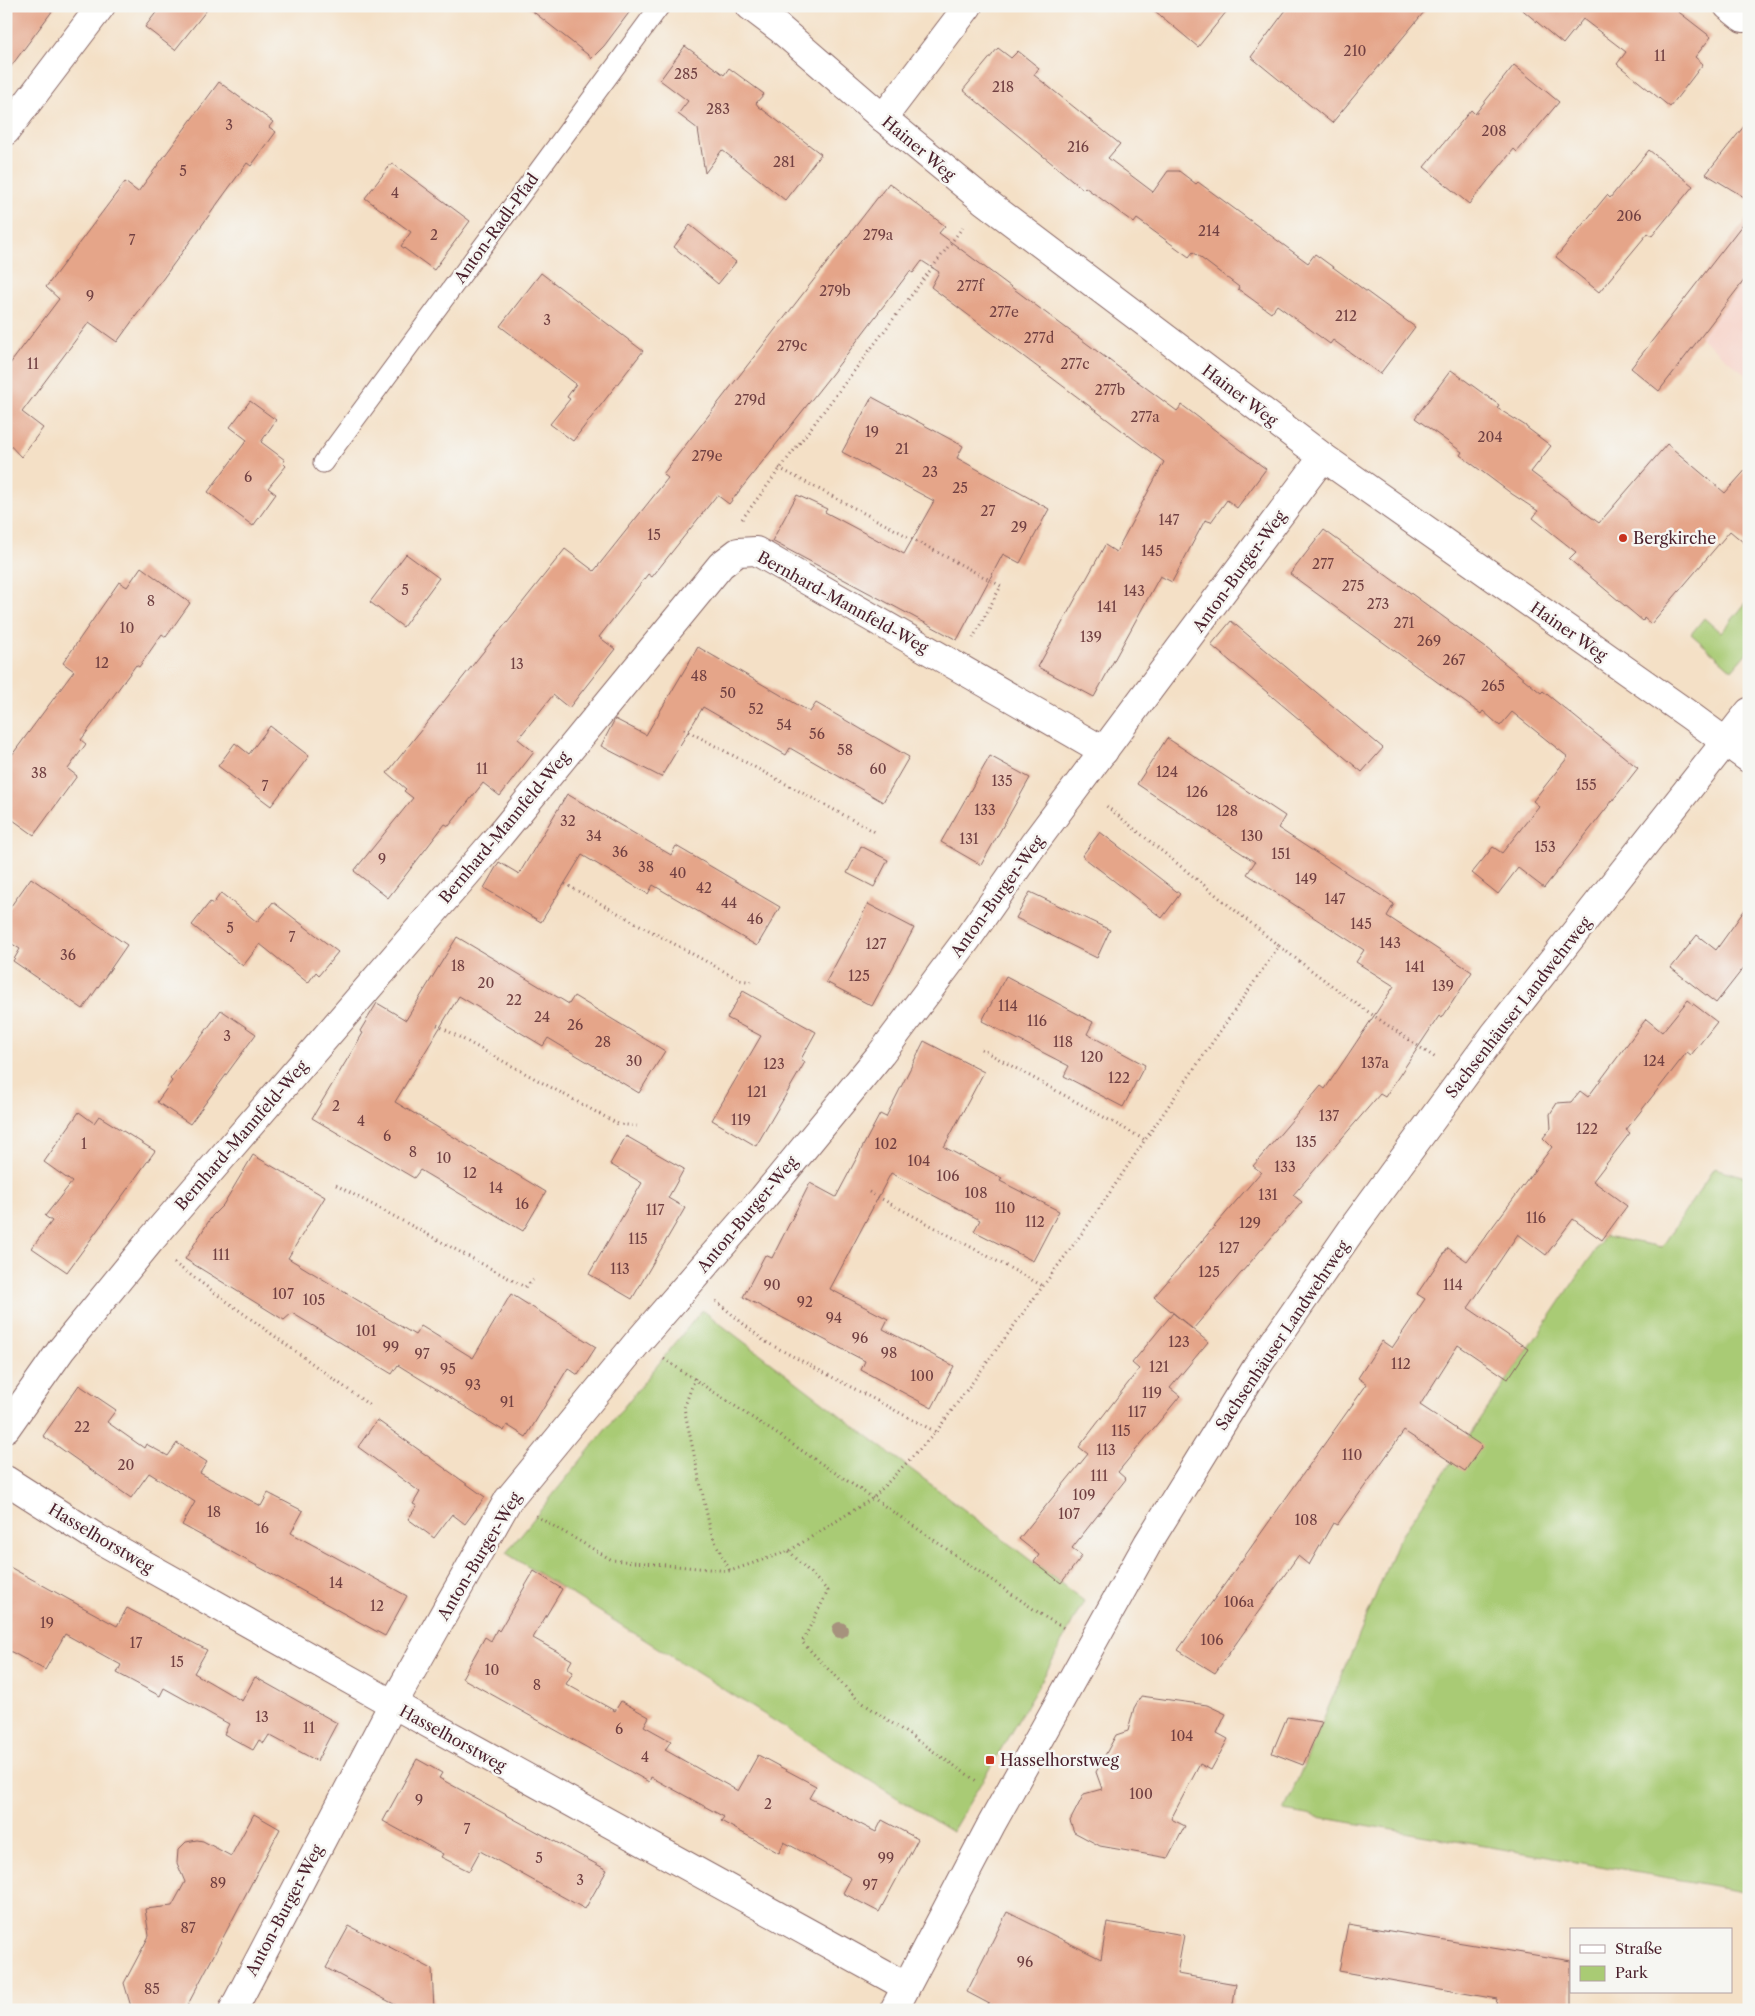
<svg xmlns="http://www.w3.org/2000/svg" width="1755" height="2016" font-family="'Libre Caslon Text',serif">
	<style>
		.built { fill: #f7d1c7 }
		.green { fill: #a9cb74; stroke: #7a7550 }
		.building { fill: #e5a589 }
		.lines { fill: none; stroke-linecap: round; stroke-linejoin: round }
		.lane-casing { stroke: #866361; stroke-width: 21 }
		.street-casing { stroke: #866361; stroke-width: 30 }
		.path { stroke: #866361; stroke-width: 3; stroke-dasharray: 1 4; stroke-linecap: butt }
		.lane { stroke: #fff; stroke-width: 19 }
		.street { stroke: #fff; stroke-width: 28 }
		.tree { fill: #a6927d }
		.poi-dot { fill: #c8321e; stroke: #f6f6f2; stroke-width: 2 }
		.labels { text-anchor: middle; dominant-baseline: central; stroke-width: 5; stroke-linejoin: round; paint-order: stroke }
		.number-label { font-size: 14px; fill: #714042 }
		.street-label { font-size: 16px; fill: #4a1f2b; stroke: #f6f6f2 }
		.poi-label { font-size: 16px; fill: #4a1f2b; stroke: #f6f6f2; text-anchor: start }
	</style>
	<rect width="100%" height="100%" fill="#f6f6f2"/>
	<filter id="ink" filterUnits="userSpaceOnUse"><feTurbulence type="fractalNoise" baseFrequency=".02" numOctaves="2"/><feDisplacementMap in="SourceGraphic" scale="10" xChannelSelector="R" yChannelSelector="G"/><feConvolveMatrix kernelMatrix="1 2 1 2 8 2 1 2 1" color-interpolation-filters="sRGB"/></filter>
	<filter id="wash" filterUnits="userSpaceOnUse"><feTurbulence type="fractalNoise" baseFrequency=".0096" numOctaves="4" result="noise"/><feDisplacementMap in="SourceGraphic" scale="20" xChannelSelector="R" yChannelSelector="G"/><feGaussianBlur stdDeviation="1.12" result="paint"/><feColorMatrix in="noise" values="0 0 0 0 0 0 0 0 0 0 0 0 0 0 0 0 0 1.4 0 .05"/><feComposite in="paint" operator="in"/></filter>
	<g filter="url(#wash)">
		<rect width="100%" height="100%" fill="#f4e0c6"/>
		<path class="built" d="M1749,274v103l-49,-40z"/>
		<g class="green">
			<path d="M1749,599v51l-17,20 -41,-36 13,-16 17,15z"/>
			<path d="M1714,1168l35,10v714l-465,-81 80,-187 33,-82 208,-306 57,11z"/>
			<path d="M702,1310l382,291 -41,77 -91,154 -446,-279z"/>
		</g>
		<g id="blocks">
			<g class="building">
				<path d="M6,6h50l-50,67z"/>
				<path d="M161,6h49l-35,44 -30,-23z"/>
				<path d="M526,6h108l-30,40 -12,12z"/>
				<path d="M1149,6h82l-33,41z"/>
				<path d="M1289,6h140l-97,117 -81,-66z"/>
				<path d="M1518,6h153l40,31 -16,20 8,7 -33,43 -53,-43 9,-12 -43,-33 -20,25z"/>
				<path d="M685,46l39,29 5,-7 35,26 -8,9 2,3 63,48 -36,46 -63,-50 -17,23 -7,-44 -20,-15 10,-13 -28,-21z"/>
				<path d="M998,48l13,10 7,-7 21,17 -5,7 86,69 -12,14 45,34 15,-21h11l17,13 2,-2 110,81 7,-9 100,73 -35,47 -47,-34 -3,4 -53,-39 -6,8 -33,-24 1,-2 -46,-35 -4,5 -52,-38 -3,4 -49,-36 -2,2 -120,-99z"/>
				<path d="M1514,65l45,37 -42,50 -3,-3 -45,55 -45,-37 47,-57 4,4z"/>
				<path d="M219,82l54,40 -4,5 7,5 -25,34 -4,-3 -130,179 -28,-20 -67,90 21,16 -22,29 -15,-16v-72l53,-70 -13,-12 79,-105 13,10z"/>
				<path d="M1749,120v80l-43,-26z"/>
				<path d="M1649,150l44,36 -41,50 -4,-3 -49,59 -43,-35 51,-62 3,3z"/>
				<path d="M392,163l78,58 -36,49 -33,-24 10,-14 -46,-34z"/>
				<path d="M889,183l56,43 -6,7 238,178 5,-6 84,64 -29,39 -10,-8 -16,22 -6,-2 -33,62 -12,-6 -66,121 -56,-30 67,-122 11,7 48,-90 -233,-175 8,-15 -17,-11 -9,12 -3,-2 -79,104 -102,129 -12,-9 -65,82 -4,-3 -49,63 16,12 -46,59 -16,-13 -35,44 16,13 -34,44 -17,-13 -34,43 -4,-2 -57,74 -34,-27 59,-73 -9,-7 2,-2 -19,-16 178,-224 29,22 74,-93 -5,-4z"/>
				<path d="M1749,216v58l-90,117 -28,-23z"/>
				<path d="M690,225l46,37 -18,22 -44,-37z"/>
				<path d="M541,273l102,78 -70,90 -23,-17 20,-25 -3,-2 9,-13 -76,-58z"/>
				<path d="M1451,370l48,35 -2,3 29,18v1l25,19 -20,26 68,51 68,-79 58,49 24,-27v81l-19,-16 -79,93 -7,-6 -1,3 -74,-62 7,-7 -43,-34 5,-7 -26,-17 -52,-39 2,-3 -47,-34z"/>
				<path d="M872,397l91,49 -6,12 92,51 -29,54 -17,-9 -46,86 -185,-99 25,-46 30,14 -2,3 79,42 30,-53 -92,-49z"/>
				<path d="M250,401l26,19 -15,22 24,18 -2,3 3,3 -18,22 8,6 -23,32 -45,-34 39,-52 -17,-13z"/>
				<path d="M1324,530l162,118 55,45 2,-2 95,77 -94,120 -26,-20 -20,26 -26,-21 21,-26 9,6 37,-47 -6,-5 35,-44 -56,-45 -12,14 -17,-15 -2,3 -191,-140z"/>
				<path d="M406,554l33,24 -36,49 -33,-25z"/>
				<path d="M141,567l49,36 -24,34 -4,-3 -23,33 -3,-2 -55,75 5,4 -18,25 9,7 -43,59 -28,-20v-52l68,-92 -11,-8 56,-81 8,5z"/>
				<path d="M1231,621l152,127 -21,24 -151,-127z"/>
				<path d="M698,647l112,65 6,-9 93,54 -26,45 -93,-54 -4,7 -83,-48 -42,70 -60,-31 14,-27 31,16z"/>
				<path d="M270,726l39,30 -38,50 -53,-40 17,-23 14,11z"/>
				<path d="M1167,738l118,78 -7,12 116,76 -7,12 85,56 -30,46 -3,-2 -54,81 -5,-3 -87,101 9,7 -109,127 -39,-32 107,-125 -8,-6 68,-80 4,3 69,-103 -38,-24 8,-12 -117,-76 8,-12 -118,-78z"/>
				<path d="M990,756l40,22 -49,87 -40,-23z"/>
				<path d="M567,794l104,61 5,-9 104,61 -23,39 -104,-61 -5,9 -66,-39 -41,67 -57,-34 15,-26 20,12z"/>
				<path d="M1100,832l80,62 -18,24 -80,-62z"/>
				<path d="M861,846l27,14 -14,27 -27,-14z"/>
				<path d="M31,878l96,67 -44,64 -70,-48 7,-12 -14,-9v-27z"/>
				<path d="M1030,892l80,38 -13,28 -81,-40z"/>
				<path d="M221,893l36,29 16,-20 65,50 -19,23 -3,-3 -8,11 -48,-39 -17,22 -51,-41 18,-23 3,2z"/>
				<path d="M868,904l46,24 -42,78 -46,-24z"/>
				<path d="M1749,904v57l-33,42 -45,-35 26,-33 19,15z"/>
				<path d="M457,937l112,67 5,-8 91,55 -26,42 -91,-55 -5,8 -84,-50 -64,106 151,90 -23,39 -103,-61 -6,8 -102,-60 51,-85 -3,-2 17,-28 29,17z"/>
				<path d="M1006,976l87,46 -6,12 58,31 -22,42 -59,-31 5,-10 -87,-45z"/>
				<path d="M743,991l73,41 -15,27 4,3 -49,84 -44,-26 49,-84 -34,-18z"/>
				<path d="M1688,1000l29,22 -26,33 -4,-3 -61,78 4,3 -37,48 34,25 -25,34 -29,-21 -27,36 -28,-21 -50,74 60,41 -20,30 -50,-34 -38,60 62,41 -17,25 -61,-40 -67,94 -4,-2 -24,42 -11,-9 -83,117 -37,-23 189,-266 -9,-6 24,-37 10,7 33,-49 -8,-5 31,-46 19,13 85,-114 -9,-9 8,-10 -1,-14 7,-11 14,-1 9,-11 8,6 58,-78 16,13z"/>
				<path d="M221,1010l35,24 -66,90 -33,-22 15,-21 -2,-2z"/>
				<path d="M924,1041l60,31 -40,75 58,31 -2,3 59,30 -26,50 -59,-30 6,-11 -89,-47 -61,116 58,30 -5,10 71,37 -22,42 -71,-38 4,-9 -122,-64 22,-42 7,3 38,-75 26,14 44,-83 6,3z"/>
				<path d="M79,1112l15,11 5,-7 56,35 -88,121 -35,-24 20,-27 -7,-5 27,-34 -28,-20z"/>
				<path d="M626,1136l58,33 -16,29 17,10 -53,91 -43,-25 53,-91 -32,-19z"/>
				<path d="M253,1155l72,42 -37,61 127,77 6,-9 52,32 38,-64 85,53 -18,28 -10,-7 -42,69 -19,-12 -3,6 -106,-66 -6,9 -100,-61 -8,7 -99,-61 27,-43 11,-11z"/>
				<path d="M1173,1313l35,29 -38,46 10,8 -62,76 8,7 -54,69 10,8 -21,27 -27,-21 5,-7 -20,-16 69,-85 -9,-7 60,-78 -7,-6z"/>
				<path d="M79,1385l37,25 -9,12 37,26 2,-4 22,12 9,-13 30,19 -7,11 46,25 15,8 7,-13 35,18 -12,22 116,63 -22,40 -203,-111 13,-23 -46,-29 -18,25 -88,-62z"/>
				<path d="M377,1420l108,77 -20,27 -13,-10 -18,24 -26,-19 9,-13 -4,-2 7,-12 -62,-45z"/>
				<path d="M6,1565l111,61 10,-18 80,42 -13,23 48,28 13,-24 82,46 -20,38 -48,-26 -5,8 -5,-3 -6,10 -29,-16 5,-10 -65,-36 -4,8 -43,-23 4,-8 -56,-31 -20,36 -39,-21z"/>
				<path d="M534,1571l28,18 -29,49 39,22 -5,9 6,3 -7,12 49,27 6,-10 28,16 -5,9 27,15 -6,9 73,41 20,-36 58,31 -7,12 67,34 6,-12 36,19 -39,73 -36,-19 8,-15 -67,-36 -5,11 -58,-32 3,-4 -73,-40 -2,5 -187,-104 23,-41 6,4 6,-12 2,2z"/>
				<path d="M1141,1696l66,9 19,9 -9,19 11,6 -17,31 -11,-6 -29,55 14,7 -17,32 -68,-12 -26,-14 -4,-11 14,-27 18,-5 -6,-17 20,-37 12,-4 6,-23z"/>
				<path d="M1287,1717l35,5 -19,43 -31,-12z"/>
				<path d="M417,1759l25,14 -3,5 168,92 -22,39 -105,-58 -11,20 -28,-14 2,-3 -60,-33z"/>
				<path d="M254,1814l26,15 -95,181h-53l-8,-27 25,-47 -4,-27 27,-3 13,-24 -8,-19 1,-13 8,-8 11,-2 6,1 28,15z"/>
				<path d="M1007,1912l94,47 6,-37 77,13 -7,39 59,10 -4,26h-231l-34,-18z"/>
				<path d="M1348,1924l223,37v49h-42l-33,-6 1,-5 -158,-28z"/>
				<path d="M349,1926l83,43 2,41h-29l-79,-42z"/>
			</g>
		</g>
	</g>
	<g filter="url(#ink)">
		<use href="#blocks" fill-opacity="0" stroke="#866361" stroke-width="1"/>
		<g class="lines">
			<defs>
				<path id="lane" d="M323,463l337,-457"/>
				<g id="street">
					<path d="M750,6l29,22 104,90 100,82 340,257 366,258 60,44"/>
					<path d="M1728,6l15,12"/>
					<path d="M883,118l85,-112"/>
					<path d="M6,131l95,-125"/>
					<path d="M6,1428l55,-78 89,-109 349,-405 222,-271 17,-13 18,-1 348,200"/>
					<path d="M6,1480l91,58 296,166 512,282"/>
					<path d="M233,2010l160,-306 115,-204 129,-157 126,-145 118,-144 87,-116 65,-93 290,-388"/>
					<path d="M894,2010l97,-185 157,-282 110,-178 99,-143 137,-187 255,-323"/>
				</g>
			</defs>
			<use href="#lane" class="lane-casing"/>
			<use href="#street" class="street-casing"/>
			<g class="path">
				<path d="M779,468l222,118 -28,52"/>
				<path d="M742,519l221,-292"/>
				<path d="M684,729l191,103"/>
				<path d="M565,884l175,96 13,2"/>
				<path d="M1279,946l72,54 86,59"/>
				<path d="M437,1025l181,99 19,2"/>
				<path d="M981,1049l164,91"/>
				<path d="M336,1185l189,102 8,-7"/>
				<path d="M869,1192l174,94"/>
				<path d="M174,1263l198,144"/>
				<path d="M716,1301l48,40 172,91"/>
				<path d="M664,1359l209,139 172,119 19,11"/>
				<path d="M695,1378l-11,30 27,125 19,38"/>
				<path d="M536,1516l76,44 118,11 59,-20 84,-53 63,-66 107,-146 45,-61 57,-85 134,-194 -174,-141"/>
				<path d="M789,1551l39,40 -26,51 55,57 121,83"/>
			</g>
			<use href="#lane" class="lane"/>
			<use href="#street" class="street"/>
		</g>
		<circle class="tree" cx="840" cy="1630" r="8"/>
	</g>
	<g class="poi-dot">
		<circle cx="1623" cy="538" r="5"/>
		<rect x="985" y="1755" width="10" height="10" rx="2.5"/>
	</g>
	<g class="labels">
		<g class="number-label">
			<text x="1355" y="51">210</text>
			<text x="1660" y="56">11</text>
			<text x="686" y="74">285</text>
			<text x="1003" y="87">218</text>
			<text x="718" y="109">283</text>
			<text x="229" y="125">3</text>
			<text x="1494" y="131">208</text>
			<text x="1078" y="147">216</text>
			<text x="784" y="162">281</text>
			<text x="183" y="171">5</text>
			<text x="395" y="193">4</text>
			<text x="1629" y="216">206</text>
			<text x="1209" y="231">214</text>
			<text x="434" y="235">2</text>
			<text x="878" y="235">279a</text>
			<text x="132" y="240">7</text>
			<text x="970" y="286">277f</text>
			<text x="835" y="291">279b</text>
			<text x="90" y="296">9</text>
			<text x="1004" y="312">277e</text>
			<text x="1346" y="316">212</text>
			<text x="547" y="320">3</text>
			<text x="1039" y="338">277d</text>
			<text x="792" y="346">279c</text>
			<text x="33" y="364">11</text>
			<text x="1075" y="364">277c</text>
			<text x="1110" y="390">277b</text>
			<text x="750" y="400">279d</text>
			<text x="1145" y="417">277a</text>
			<text x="872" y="432">19</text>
			<text x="1490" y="437">204</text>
			<text x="902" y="449">21</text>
			<text x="707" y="456">279e</text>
			<text x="930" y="472">23</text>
			<text x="248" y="477">6</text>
			<text x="960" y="488">25</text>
			<text x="988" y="511">27</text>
			<text x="1169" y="520">147</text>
			<text x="1019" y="527">29</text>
			<text x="654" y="535">15</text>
			<text x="1152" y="551">145</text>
			<text x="1323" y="564">277</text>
			<text x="1353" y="586">275</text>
			<text x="405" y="590">5</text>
			<text x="1134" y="591">143</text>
			<text x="151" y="601">8</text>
			<text x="1378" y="604">273</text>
			<text x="1107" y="607">141</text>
			<text x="1404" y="623">271</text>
			<text x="127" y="628">10</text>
			<text x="1091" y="637">139</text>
			<text x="1429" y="641">269</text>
			<text x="1454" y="660">267</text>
			<text x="102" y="663">12</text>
			<text x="517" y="664">13</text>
			<text x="699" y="676">48</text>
			<text x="1493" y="686">265</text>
			<text x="728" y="693">50</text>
			<text x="756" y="709">52</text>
			<text x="784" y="725">54</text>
			<text x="817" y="734">56</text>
			<text x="845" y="750">58</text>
			<text x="482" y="769">11</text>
			<text x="878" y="769">60</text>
			<text x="1167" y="772">124</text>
			<text x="39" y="773">38</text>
			<text x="1002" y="781">135</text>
			<text x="1586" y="785">155</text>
			<text x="265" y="786">7</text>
			<text x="1197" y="792">126</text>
			<text x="985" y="810">133</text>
			<text x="1227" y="811">128</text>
			<text x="568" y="821">32</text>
			<text x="594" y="836">34</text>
			<text x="1252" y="836">130</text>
			<text x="969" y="839">131</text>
			<text x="1545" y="847">153</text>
			<text x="620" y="852">36</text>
			<text x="1281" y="854">151</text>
			<text x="382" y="859">9</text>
			<text x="646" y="867">38</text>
			<text x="678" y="873">40</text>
			<text x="1306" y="879">149</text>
			<text x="704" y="888">42</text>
			<text x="1335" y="899">147</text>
			<text x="729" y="903">44</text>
			<text x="755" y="919">46</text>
			<text x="1361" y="924">145</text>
			<text x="230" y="928">5</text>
			<text x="292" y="937">7</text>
			<text x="1390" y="943">143</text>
			<text x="876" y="944">127</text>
			<text x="68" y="955">36</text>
			<text x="458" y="966">18</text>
			<text x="1415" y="967">141</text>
			<text x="859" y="976">125</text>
			<text x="486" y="983">20</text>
			<text x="1443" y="986">139</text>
			<text x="514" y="1000">22</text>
			<text x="1008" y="1006">114</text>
			<text x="542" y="1017">24</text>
			<text x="1037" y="1021">116</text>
			<text x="575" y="1025">26</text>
			<text x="227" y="1036">3</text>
			<text x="603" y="1042">28</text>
			<text x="1063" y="1042">118</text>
			<text x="1092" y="1057">120</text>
			<text x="634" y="1061">30</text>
			<text x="1654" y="1061">124</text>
			<text x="1375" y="1063">137a</text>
			<text x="774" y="1064">123</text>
			<text x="1119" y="1078">122</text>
			<text x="757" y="1092">121</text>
			<text x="336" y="1106">2</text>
			<text x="1329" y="1116">137</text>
			<text x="741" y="1120">119</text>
			<text x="361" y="1121">4</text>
			<text x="1587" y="1129">122</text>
			<text x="387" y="1136">6</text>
			<text x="1306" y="1142">135</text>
			<text x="84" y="1144">1</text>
			<text x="886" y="1144">102</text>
			<text x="413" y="1152">8</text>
			<text x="444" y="1158">10</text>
			<text x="919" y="1161">104</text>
			<text x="1285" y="1167">133</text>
			<text x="470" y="1173">12</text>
			<text x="948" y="1176">106</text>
			<text x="496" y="1188">14</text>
			<text x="976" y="1193">108</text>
			<text x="1268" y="1195">131</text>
			<text x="522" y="1204">16</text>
			<text x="1005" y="1208">110</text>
			<text x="655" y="1210">117</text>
			<text x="1536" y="1218">116</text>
			<text x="1035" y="1222">112</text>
			<text x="1250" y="1223">129</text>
			<text x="638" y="1239">115</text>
			<text x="1229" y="1248">127</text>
			<text x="221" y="1255">111</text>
			<text x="620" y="1269">113</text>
			<text x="1209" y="1272">125</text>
			<text x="772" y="1285">90</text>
			<text x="1453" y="1285">114</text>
			<text x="283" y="1294">107</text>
			<text x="314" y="1300">105</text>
			<text x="805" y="1302">92</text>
			<text x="834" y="1318">94</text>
			<text x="366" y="1331">101</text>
			<text x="860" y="1338">96</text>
			<text x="1179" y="1342">123</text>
			<text x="391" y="1347">99</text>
			<text x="889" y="1353">98</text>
			<text x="422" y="1354">97</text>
			<text x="1401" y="1364">112</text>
			<text x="1159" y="1367">121</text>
			<text x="448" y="1369">95</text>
			<text x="922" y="1376">100</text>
			<text x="473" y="1385">93</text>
			<text x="1152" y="1393">119</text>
			<text x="507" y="1402">91</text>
			<text x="1137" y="1412">117</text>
			<text x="82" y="1427">22</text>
			<text x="1121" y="1431">115</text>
			<text x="1106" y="1450">113</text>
			<text x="1352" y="1455">110</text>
			<text x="126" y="1465">20</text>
			<text x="1099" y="1476">111</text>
			<text x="1084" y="1495">109</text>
			<text x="214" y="1512">18</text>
			<text x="1069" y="1514">107</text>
			<text x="1306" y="1520">108</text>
			<text x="262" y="1528">16</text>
			<text x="336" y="1583">14</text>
			<text x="1239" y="1602">106a</text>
			<text x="377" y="1606">12</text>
			<text x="47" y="1623">19</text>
			<text x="1212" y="1640">106</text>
			<text x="136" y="1643">17</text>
			<text x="177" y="1662">15</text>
			<text x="492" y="1670">10</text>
			<text x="537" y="1685">8</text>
			<text x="262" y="1717">13</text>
			<text x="309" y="1728">11</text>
			<text x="619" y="1729">6</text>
			<text x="1182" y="1736">104</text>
			<text x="645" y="1757">4</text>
			<text x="1141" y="1794">100</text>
			<text x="419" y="1800">9</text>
			<text x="768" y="1804">2</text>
			<text x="467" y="1829">7</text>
			<text x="539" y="1858">5</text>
			<text x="886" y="1858">99</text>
			<text x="580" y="1880">3</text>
			<text x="218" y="1883">89</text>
			<text x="870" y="1885">97</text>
			<text x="188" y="1928">87</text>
			<text x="1025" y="1962">96</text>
			<text x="152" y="1989">85</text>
		</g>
		<g class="street-label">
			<text transform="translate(919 148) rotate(40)">Hainer Weg</text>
			<text transform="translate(496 228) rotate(-54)">Anton-Radl-Pfad</text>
			<text transform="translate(1240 395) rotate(37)">Hainer Weg</text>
			<text transform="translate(1239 571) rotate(-54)">Anton-Burger-Weg</text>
			<text transform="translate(843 602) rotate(29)">Bernhard-Mannfeld-Weg</text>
			<text transform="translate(1569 631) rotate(35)">Hainer Weg</text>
			<text transform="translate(504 827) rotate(-50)">Bernhard-Mannfeld-Weg</text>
			<text transform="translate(997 896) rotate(-54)">Anton-Burger-Weg</text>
			<text transform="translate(1518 1007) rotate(-52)">Sachsenhäuser Landwehrweg</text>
			<text transform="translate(241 1135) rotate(-49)">Bernhard-Mannfeld-Weg</text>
			<text transform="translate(747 1214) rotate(-50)">Anton-Burger-Weg</text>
			<text transform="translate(1282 1335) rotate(-56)">Sachsenhäuser Landwehrweg</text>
			<text transform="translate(101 1538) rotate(31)">Hasselhorstweg</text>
			<text transform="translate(479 1556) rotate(-59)">Anton-Burger-Weg</text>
			<text transform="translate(453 1738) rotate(29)">Hasselhorstweg</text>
			<text transform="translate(284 1910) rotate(-62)">Anton-Burger-Weg</text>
		</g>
		<g class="poi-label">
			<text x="1633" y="538">Bergkirche</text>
			<text x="1000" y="1760">Hasselhorstweg</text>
		</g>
	</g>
	<rect width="1755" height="2016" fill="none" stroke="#f6f6f2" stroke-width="25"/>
	<rect x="1570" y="1928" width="162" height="65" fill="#f6f6f2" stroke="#b1a0a2"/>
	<rect x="1580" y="1945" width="25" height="8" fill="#ffffff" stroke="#b1a0a2"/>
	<text x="1615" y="1954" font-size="15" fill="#4a1f2b">Straße</text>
	<rect x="1580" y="1966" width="25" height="15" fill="#a9cb74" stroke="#b1a0a2"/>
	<text x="1615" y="1978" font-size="15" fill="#4a1f2b">Park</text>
</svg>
